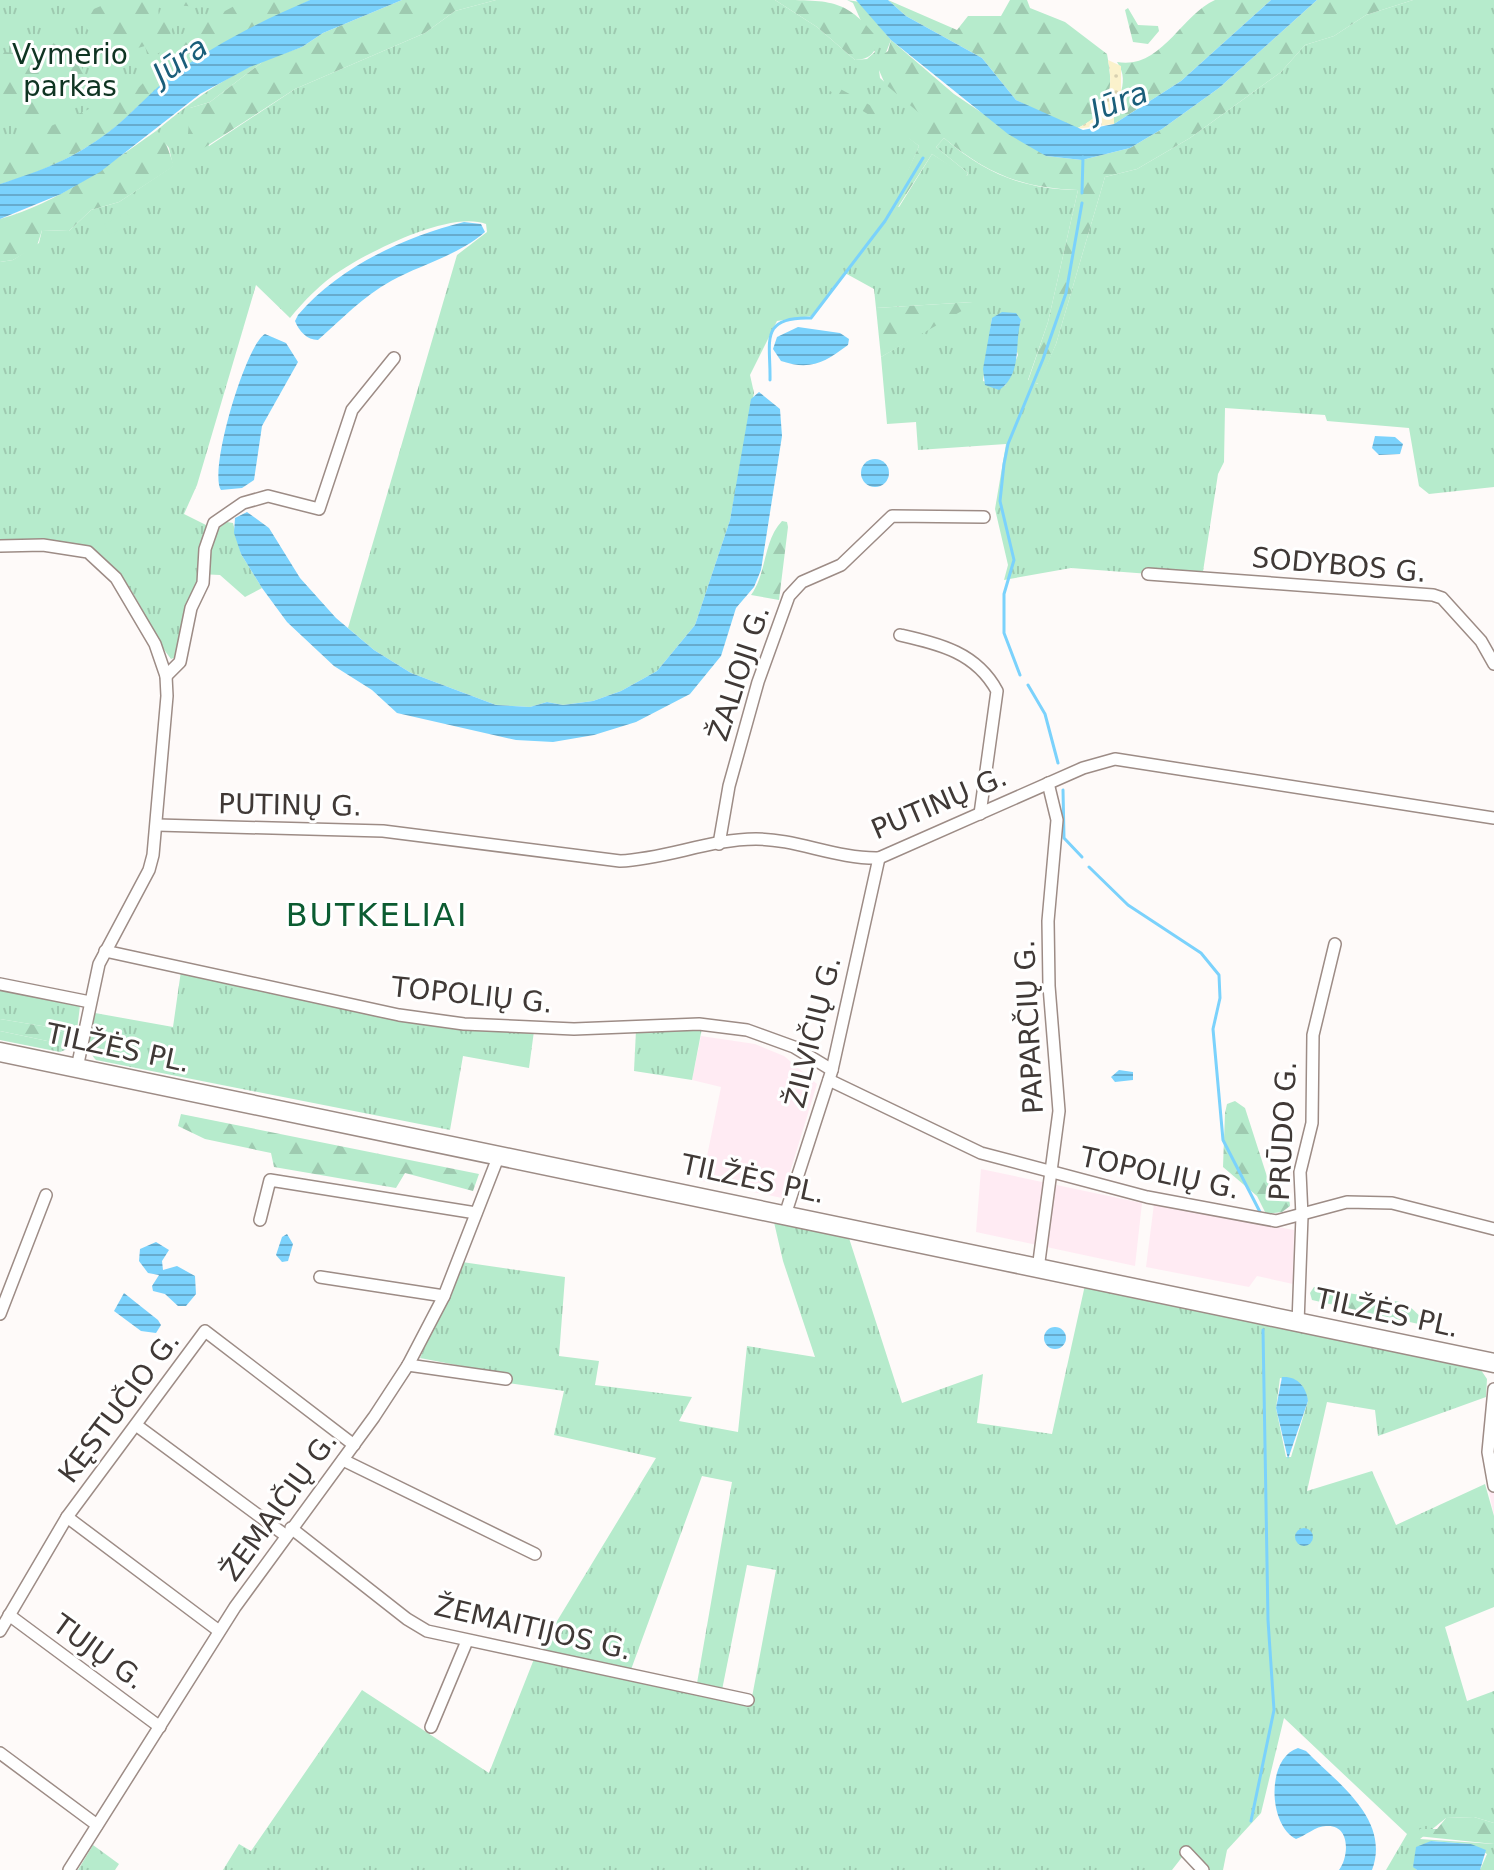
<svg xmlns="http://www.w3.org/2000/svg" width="1494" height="1870" font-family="'DejaVu Sans',sans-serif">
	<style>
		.commercial { fill: #ffebf3 }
		.grass { fill: url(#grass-tufts); fill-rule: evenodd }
		.forest { fill: url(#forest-firs) }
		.sand { fill: url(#sand-dots) }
		.pitch { fill: #b6ebcc }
		.water { fill: url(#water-rules) }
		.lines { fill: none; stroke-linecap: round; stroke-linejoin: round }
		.stream { stroke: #7bd2fc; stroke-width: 3 }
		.minor-casing { stroke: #9d8c86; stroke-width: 14 }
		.trunk-casing { stroke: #9d8c86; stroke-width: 21 }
		.minor { stroke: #fff; stroke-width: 11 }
		.trunk { stroke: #fff; stroke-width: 18 }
		.labels { text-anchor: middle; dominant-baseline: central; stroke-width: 6; stroke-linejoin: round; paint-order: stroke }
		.park-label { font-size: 28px; fill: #0f3422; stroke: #fff }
		.street-label { font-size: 28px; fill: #403936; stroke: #fff }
		.water-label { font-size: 30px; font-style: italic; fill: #1a5e7a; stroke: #fff }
		.quarter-label { font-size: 32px; letter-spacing: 2px; fill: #0b5c32; stroke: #fff }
	</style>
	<defs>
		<pattern id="grass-tufts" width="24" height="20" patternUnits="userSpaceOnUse" patternTransform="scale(2)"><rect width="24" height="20" fill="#b6ebcc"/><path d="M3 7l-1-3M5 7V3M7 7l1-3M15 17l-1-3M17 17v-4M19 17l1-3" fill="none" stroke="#9ecab0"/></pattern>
		<pattern id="forest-firs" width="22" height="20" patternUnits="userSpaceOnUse" patternTransform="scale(2)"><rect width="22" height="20" fill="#b6ebcc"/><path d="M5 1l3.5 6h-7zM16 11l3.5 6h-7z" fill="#9ecab0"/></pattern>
		<pattern id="sand-dots" width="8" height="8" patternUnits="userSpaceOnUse" patternTransform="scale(2)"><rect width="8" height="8" fill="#fbf2cc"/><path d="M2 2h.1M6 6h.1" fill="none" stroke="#d8d0b0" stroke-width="1.8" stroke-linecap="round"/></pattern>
		<pattern id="water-rules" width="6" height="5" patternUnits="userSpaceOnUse" patternTransform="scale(2)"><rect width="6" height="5" fill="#7bd2fc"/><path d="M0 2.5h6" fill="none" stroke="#66abcd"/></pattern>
	</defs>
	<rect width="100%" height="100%" fill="#fefaf9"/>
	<g class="commercial">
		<path d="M701,1036l54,8 29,12 33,28 -35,114 -80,-17 19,-94 -29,-7z"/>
		<path d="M981,1169l161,34 -7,63 -159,-34z"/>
		<path d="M1154,1204l140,26 -1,54 -36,-8 -8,11 -103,-20z"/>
		<path d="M1494,1388v128l-13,-63 5,-56z"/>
	</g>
	<g class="grass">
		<path d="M0,0h310c-56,27 -107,59 -158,95 -15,10 -27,25 -42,36 -35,26 -69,41 -110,53z"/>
		<path d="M496,0h279l42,27 38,33 12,-1 8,-7 -22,-49 -6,-3 13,2 31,38 -12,30 1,8 45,39 -17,20 11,9 -25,58 5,3 33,-53 35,22 1,-3 -32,-26 8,-9c42,36 78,51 134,52l-30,132 -20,58 10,4 18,-40 49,-167 32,-8 53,-31 91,-66 24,-27 29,-9 32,-21 47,-15h81v487l-65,7 -10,-8 -10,-58 -82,-7 -2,-6 -100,-7 -1,54 -6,12 -16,104 -131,-10 -67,12 4,-15 -13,-56 11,-65 -88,6 -2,-28 -29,2 -6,-67 92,-55 -97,6 -2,-19 -29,-16 -34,43 -34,5 -27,54 4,18 -24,127 -35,105 -38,46 -36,20 -28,10 -30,4 -16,-3 -17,5 -34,-2 -85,-32 -37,-23 -26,-22 109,-373 30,-23 -1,-8c-35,-14 -116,27 -146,47 -19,12 -36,30 -50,47l-34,-33 -59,200 -13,29 32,16 11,-8 6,1 8,31 21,34 -17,9 -25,-22 -21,-1 -23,83 -5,2c-14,-17 -23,-40 -34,-59 -33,-61 -75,-60 -137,-59v-279l13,-2 26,-17 3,-13 27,1 22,-21 28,-8 54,-36 -4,-18 -13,-17c34,-29 68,-54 109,-71l-55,42 -20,6 19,38 86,-57 130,-56 30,-22zM992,318l29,2 -7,22 4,13 -13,31 -22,-5z"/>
		<path d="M181,971l234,52 119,8 -5,37 -66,-12 -13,74 -354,-70c-13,-14 -5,-30 -1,-47l78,14z"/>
		<path d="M0,988l80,18 -5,40 -15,6 -60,-12v-9l57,12 14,-8 -23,-8 -48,-8z"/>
		<path d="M702,1028l-10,52 -58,-9 2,-41z"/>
		<path d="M773,1218l75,17 54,168 81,-29 -6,49 75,11 33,-149 394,82 8,12 -1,18 -108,39 -3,-26 -48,-8 -20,89 65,-20 24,54 89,-41 9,32v91l-49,20 22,74 27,-10v132l-20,-6 -28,1 -26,21 74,5v26h-14l7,-16 -16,-10 -40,-3 -18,25 4,4h-31l21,-36 -123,-116 -23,95 -34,37 -4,20h-20l-17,-18 -14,18h-949l16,-26 12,7 111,-161 127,83 45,-114 122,-201 -102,-23 10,-44 -56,-8v-8l-88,-17 42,-96 103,15 -6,79 40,5 -4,24 97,12 -13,24 59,11 9,-86 68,11 -32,-96zM1280,1378l21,6 7,17 -17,56h-5l-10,-49zM702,1476l30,6 -36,207 -67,-14zM747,1565l29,5 -24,127 -30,-7z"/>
		<path d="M93,1845l26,19 -4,6h-37z"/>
	</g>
	<g class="forest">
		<path d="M115,0h38l5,4 1,17 15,2c-6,17 -6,29 -26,35l-3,-12 -18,5 -3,-8h-15l-1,-9 -20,-4 -6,-7 7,-12z"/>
		<path d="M218,0l-9,8 -34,-3 -4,-4z"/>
		<path d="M253,0h57c-50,24 -95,44 -140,77 -22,16 -39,38 -60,54 -34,26 -69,41 -110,53v-40l26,-7 113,-50 21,-20 19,-31 57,-31z"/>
		<path d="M402,0h94l-41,11 -30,22 -130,56 -102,66 -5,-21 2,-26 20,-6 55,-42 37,-13 21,-14z"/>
		<path d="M775,0c59,0 72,0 104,40 -5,14 -9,19 -24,20l-38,-33z"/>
		<path d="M888,0l69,30 11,-14h33l9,-16h17l3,8 35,14 42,32c7,37 5,58 -31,75l-9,-3 -51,-26 -34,-42 -76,-42z"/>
		<path d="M1215,0h56l-90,81 -67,43c-3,-20 19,-39 3,-62 44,8 64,-47 98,-62z"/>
		<path d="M1317,0h96l-47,15 -32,21 -29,9 -24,27 -91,66 -53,31 -32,8 -49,167 -17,40 -11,-3 20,-59 30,-132c-56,-2 -91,-16 -134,-52l-8,9 32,26 -2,4 -34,-23 -34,53 -5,-4 26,-57 -12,-9 17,-20 -39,-33 -10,-23 13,-10 3,-11 63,54 92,62 36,4 48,-12 32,-19 57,-41z"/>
		<path d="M1128,8l10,17 20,1 1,5 -11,13 -15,-2 -8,-32z"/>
		<path d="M48,41c24,9 39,23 39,50l-34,20 -33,12 -20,-17v-54l22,1z"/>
		<path d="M833,85l57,31 2,4 -8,4 -54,-33 -2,-5z"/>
		<path d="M156,131l7,4 11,31 -55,36 -28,8 -22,21 -27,-1 -5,16 -24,14 -13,2v-43c59,-16 107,-54 156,-88z"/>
		<path d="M973,302l1,2 -93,53 -5,-49z"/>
		<path d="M782,521l5,1 1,5 -9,73 -28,-5c16,-22 12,-54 31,-74z"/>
		<path d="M0,1019l48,8 23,8v4l-14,4 -57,-12z"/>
		<path d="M1235,1101l10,7 27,84 17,5 1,9 -8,6 -16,2 -9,-18 -34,-29 2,-54 2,-9z"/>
		<path d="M181,1114l298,60 -6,17 -68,-18 -9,15 -122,-21 -3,-14 -66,-14 -27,-13z"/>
		<path d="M1314,1287l92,16 18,17 -1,5 -111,-25 -2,-7z"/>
		<path d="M1474,1817l20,6v21l-77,-8 3,-7h17l9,-11z"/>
	</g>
	<path class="sand" d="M1108,60l13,6v35l-7,10v13l-38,5c30,-14 39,-36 32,-69z"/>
	<path class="pitch" d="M127,213l6,11 -24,11 -5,-11z"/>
	<g class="water">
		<path d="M310,0h92l-79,33 -21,14 -52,20 -50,27 -100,78 -39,22 -61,25v-35c43,-14 73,-25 110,-53 21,-16 39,-38 60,-54 43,-32 91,-56 140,-77z"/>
		<path d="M856,0h32l18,16 76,42 34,42 67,30 31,-6 67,-43 90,-81h46l-98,88 -57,41 -32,19 -48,12 -36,-4 -38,-22 -117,-94z"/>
		<path d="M464,222l17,2 4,8c-28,24 -63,32 -94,49 -29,16 -48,37 -73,59 -11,0 -19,-9 -23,-19l3,-6c41,-48 106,-78 166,-93z"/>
		<path d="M1002,312l14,1 5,7c-7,23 2,54 -22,70l-14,-5 -2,-16 9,-51z"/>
		<path d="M798,327l42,6 9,6 -1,6c-23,17 -37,26 -67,16l-8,-12 4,-12z"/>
		<path d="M265,334l21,9 12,19 -36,64 -8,54 -12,8 -21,2c-13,-19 25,-146 44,-156z"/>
		<path d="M759,392l21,17 2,27 -21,134 -7,17 -18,21 -15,48 -31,38 -54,28 -42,13 -41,7 -37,-2 -119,-27 -25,-23 -38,-24 -47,-44 -25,-34 -21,-34 -7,-21 1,-15 12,-6 22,16 31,50 36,40 38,32 37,23 85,32 34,2 17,-5 16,3 30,-4 28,-10 36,-20 38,-46 35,-105 21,-121z"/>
		<path d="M1375,436l20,1 8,7 -3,10 -21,1 -7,-7z"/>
		<circle cx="875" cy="473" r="14"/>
		<path d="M1119,1070l14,2v8l-18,2 -4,-5z"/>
		<path d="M287,1234l6,10 -5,17 -6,1 -6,-7 6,-18z"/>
		<path d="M156,1242l13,8 -7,11 1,9 14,-4 18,10 1,18 -10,12h-8l-13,-12 -12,-3 -1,-5 7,-11 -11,-2 -9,-12 1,-12z"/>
		<path d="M124,1293l34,27 3,5 -5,8 -15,-2 -27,-20z"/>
		<circle cx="1055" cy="1338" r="11"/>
		<path d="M1282,1377c16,-1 24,10 26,24l-20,58 -12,-51z"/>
		<circle cx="1304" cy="1537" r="9"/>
		<path d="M1298,1748l8,3c31,32 85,68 66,119h-33c10,-13 12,-46 -13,-44 -10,0 -21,10 -30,13 -28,-14 -30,-81 2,-91z"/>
		<path d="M1431,1841l40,3 15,6 -6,20h-63l-4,-3 3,-20z"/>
	</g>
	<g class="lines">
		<g class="stream">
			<path d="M1082,193l1,-36"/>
			<path d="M770,380c1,-37 -12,-64 41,-62l74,-97 38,-63"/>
			<path d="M1020,675l-16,-42v-39l10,-34 -14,-59 4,-37 4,-20 35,-85 23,-66 16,-90"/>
			<path d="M1028,685l17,29 13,49"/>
			<path d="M1063,790l1,48 18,19"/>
			<path d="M1089,867l39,38 73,48 18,22 1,23 -7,31 10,111 37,72"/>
			<path d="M1251,1821l23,-111 -6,-90 -5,-290"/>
		</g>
		<defs>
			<g id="minor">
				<path d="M0,546l43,-1 45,7 28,26 39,66 11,32 1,20 -14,159 -4,15 -50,94 -22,104"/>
				<path d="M1148,574l285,21 9,3 39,43 13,23"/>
				<path d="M900,635c39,9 76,17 97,56l-17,123"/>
				<path d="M166,676l14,-14 11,-54 12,-25 2,-34 9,-26 29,-20 25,-7 51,13 33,-99 42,-52"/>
				<path d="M157,825l226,6 237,30c46,-2 90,-22 136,-22 41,0 80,20 123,19l204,-90 32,-9 379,59"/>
				<path d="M719,844l10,-58 29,-104 31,-86 13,-14 39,-17 51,-49 92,1"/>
				<path d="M105,951l294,64 65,9 110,5 125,-5 48,6 47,17 38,23"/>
				<path d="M0,984l90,18"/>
				<path d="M829,1080l152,73 166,44 129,24 71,-19 45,1 102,26"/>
				<path d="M785,1215l47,-145 47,-212"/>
				<path d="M260,1220l10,-40 206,33"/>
				<path d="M1038,1269l21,-158 -10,-125 -1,-65 9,-101 -9,-37"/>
				<path d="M320,1277l124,19"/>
				<path d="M0,1314l46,-119"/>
				<path d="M1298,1323l4,-107 -2,-44 12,-49 1,-88 22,-91"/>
				<path d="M408,1365l98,14"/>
				<path d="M1494,1389l-6,63 6,34"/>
				<path d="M136,1425l149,110"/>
				<path d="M343,1460l192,94"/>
				<path d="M67,1517l152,114"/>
				<path d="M291,1528l116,91 20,12 321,69"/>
				<path d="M9,1615l151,112"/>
				<path d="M0,1631l67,-114 138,-186 149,114"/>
				<path d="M431,1727l36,-86"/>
				<path d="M0,1753l97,72"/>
				<path d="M1186,1852l17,18"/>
				<path d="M69,1870l166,-263 139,-190 34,-52 36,-69 55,-141"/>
			</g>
			<path id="trunk" d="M0,1052l1494,311"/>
		</defs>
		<use href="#minor" class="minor-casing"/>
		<use href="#trunk" class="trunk-casing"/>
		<use href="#minor" class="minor"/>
		<use href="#trunk" class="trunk"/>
	</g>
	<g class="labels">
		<g class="park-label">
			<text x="70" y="54">Vymerio<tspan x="70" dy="32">parkas</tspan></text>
		</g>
		<g class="street-label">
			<text transform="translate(1339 565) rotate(5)">SODYBOS G.</text>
			<text transform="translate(739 673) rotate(-72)">ŽALIOJI G.</text>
			<text transform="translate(939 803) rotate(-23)">PUTINŲ G.</text>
			<text transform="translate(290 805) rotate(1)">PUTINŲ G.</text>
			<text transform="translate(472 995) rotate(6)">TOPOLIŲ G.</text>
			<text transform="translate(1029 1027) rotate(-93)">PAPARČIŲ G.</text>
			<text transform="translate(813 1032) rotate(-76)">ŽILVIČIŲ G.</text>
			<text transform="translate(118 1048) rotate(12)">TILŽĖS PL.</text>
			<text transform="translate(1283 1131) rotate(-87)">PRŪDO G.</text>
			<text transform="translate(1160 1173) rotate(12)">TOPOLIŲ G.</text>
			<text transform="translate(753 1179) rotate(12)">TILŽĖS PL.</text>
			<text transform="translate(1387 1313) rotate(12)">TILŽĖS PL.</text>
			<text transform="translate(119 1407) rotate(-53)">KĘSTUČIO G.</text>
			<text transform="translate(279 1506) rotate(-54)">ŽEMAIČIŲ G.</text>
			<text transform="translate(533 1628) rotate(13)">ŽEMAITIJOS G.</text>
			<text transform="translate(99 1652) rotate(36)">TUJŲ G.</text>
		</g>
		<g class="water-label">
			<text transform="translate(180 60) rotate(-35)">Jūra</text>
			<text transform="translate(1119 101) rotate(-21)">Jūra</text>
		</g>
		<g class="quarter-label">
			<text x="377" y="915">BUTKELIAI</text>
		</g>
	</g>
</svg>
